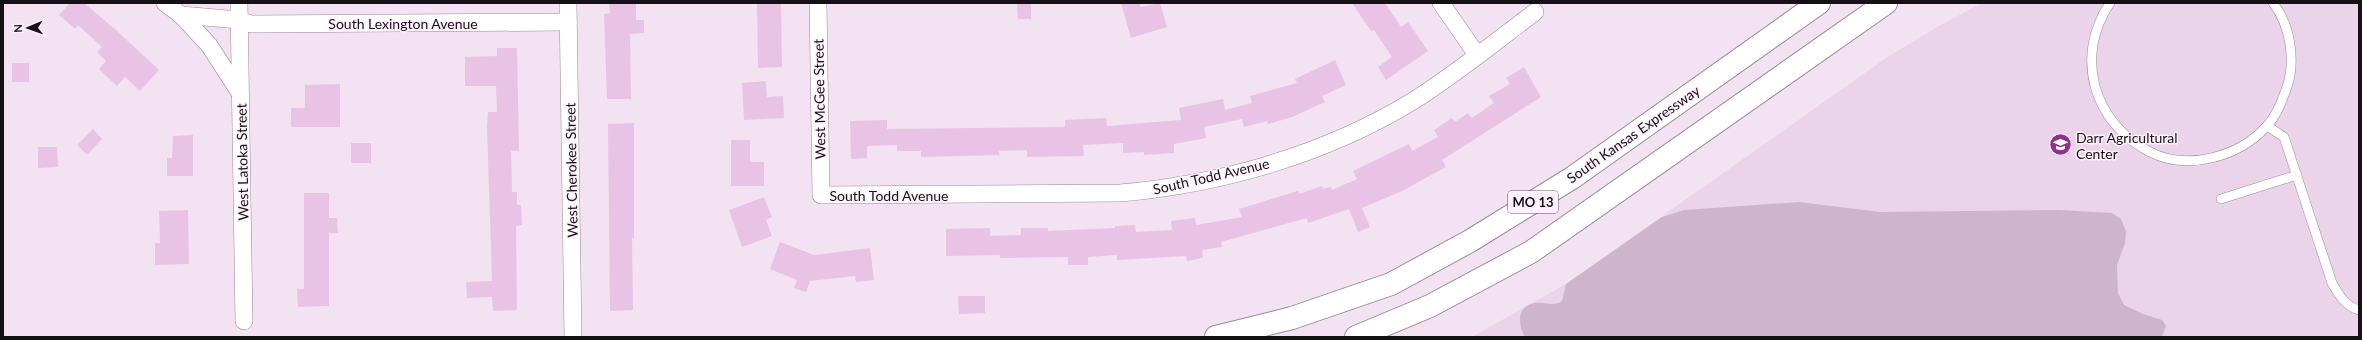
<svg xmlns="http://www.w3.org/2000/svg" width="2362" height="340" font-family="Lato,sans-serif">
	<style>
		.built { fill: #ebd4e9 }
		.green { fill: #ceb5cc }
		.building { fill: #e8c3e5 }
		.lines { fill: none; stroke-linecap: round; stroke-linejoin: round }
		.lane-casing { stroke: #998a97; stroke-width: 10 }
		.street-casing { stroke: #998a97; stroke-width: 18 }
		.primary-casing { stroke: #998a97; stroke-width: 24 }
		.lane { stroke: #fff; stroke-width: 9 }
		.street { stroke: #fff; stroke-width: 17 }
		.primary { stroke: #fff; stroke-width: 22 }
		.labels { text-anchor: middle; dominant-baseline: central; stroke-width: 3; stroke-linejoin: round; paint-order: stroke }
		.shield { fill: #fef1fd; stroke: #5c545b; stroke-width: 1 }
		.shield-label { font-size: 13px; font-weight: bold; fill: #161116 }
		.street-label { font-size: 14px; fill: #161116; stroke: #fef1fd }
		.poi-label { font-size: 14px; fill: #161116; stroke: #fef1fd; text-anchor: start }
	</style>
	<rect width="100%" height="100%" fill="#f3e2f1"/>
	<path class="built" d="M1982,3h377v334h-887l94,-53 323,-228 48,-29z"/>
	<path class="green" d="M1799,202l81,10 179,-2 53,3 9,6 5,12 -1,12 -8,22 1,28 6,12 19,9 19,6 4,6 -4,11h-637c-7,-12 -9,-31 10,-34 11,-1 17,4 27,-2l4,-17 96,-67 22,-7z"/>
	<g class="building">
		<path d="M70,3h14l33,28 42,39 -19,21 -15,-14 -8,9 -18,-17 7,-8 -9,-9 5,-5 -24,-22 -3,4 -16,-14z"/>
		<path d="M609,3h27v17h8v13l-14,1 1,65h-24l-3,-85 6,-1z"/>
		<path d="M757,3h24l1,64 -24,1z"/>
		<path d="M1017,3h14v16h-13z"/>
		<path d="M1121,3h18l2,4 19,-4 7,24 -36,11z"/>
		<path d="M1352,3h33l16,24 7,-5 20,29 -42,29 -8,-13 14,-10 -18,-27 -3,1z"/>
		<path d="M497,48h20l2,103h-8l1,41h5v13h4l1,20 -6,1 1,84 -24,1 -1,-14 -25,1 -1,-16 26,-1 -5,-154 1,-15h9l-1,-26h-31v-29l32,-1z"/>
		<path d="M1335,60l11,25 -24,11 3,6 -33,15 -24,7 -1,-3 -23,6 -2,-8 -38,8 2,11 -32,6v9l-30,2v-3l-21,1v-10l-40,2 1,11 -57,1v-7l-28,1v4l-78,2v-6h-24v-6l-30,1v12l-16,1 -1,-38 37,-1v9l178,-2v-7l41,-2 1,8 74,-6 -2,-12 44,-9 2,11 27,-7 -2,-7 47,-13 -2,-4z"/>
		<rect x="12" y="63" width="17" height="19"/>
		<path d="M1524,67l17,30 -99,63 4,7 -44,24 -40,17 8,19 -12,5 -9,-23 -41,14 -1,-5 -86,24 1,5 -20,3 1,8 -16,3 -1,-5 -69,4v-5l-29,2v8h-20v-8l-68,1v-3l-54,1v-27l44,-1v8l31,-1v-7h27v3l67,-3v-2l20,-1 1,7 36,-2 -1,-9 24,-3 1,7 46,-8 -3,-8 59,-18 1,3 23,-8 1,3 8,-2 1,3 25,-11 -4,-8 56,-27 3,7 26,-14 -4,-7 18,-12 3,4 13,-9 4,5 22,-15 -5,-7 21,-12 -4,-6z"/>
		<path d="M766,81l1,16 16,-1 1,22 -40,2 -2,-37z"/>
		<path d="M340,84v43h-49v-19h14v-23z"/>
		<path d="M634,123v115h-2l1,72 -23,1 -2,-187z"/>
		<path d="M93,129l9,10 -15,16 -10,-10z"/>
		<path d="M193,135v41h-26v-18h5l1,-22z"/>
		<path d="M731,140h19v22h14v24h-33z"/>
		<rect x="351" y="143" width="20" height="20"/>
		<path d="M38,147h19l1,20 -20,1z"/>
		<path d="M304,193h25v25h8l1,15h-9v73l-31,1 -1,-18h7z"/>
		<path d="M764,197l8,20 -6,3 6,16 -30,11 -13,-37z"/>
		<path d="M188,210l1,54 -34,1v-22h5l-1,-32z"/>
		<path d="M780,242l34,13 56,-7 4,32 -18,2 -1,-6 -45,5 -4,11 -12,-4 3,-8 -27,-11z"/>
		<path d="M958,296h27v17l-26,1z"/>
	</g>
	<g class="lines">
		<defs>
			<g id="lane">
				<path d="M2110,3c-36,53 -17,120 40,149 38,19 88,5 116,-25 11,-12 16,-26 21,-40 9,-26 3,-63 -14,-84"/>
				<path d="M2267,126l17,11 48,146c7,12 13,23 27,27"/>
				<path d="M2221,199l76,-24"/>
			</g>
			<g id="street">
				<path d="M165,3l16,12 58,5 12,4 317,-2"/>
				<path d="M239,3l5,318"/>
				<path d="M568,3l5,334"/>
				<path d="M818,3l3,192 299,-2c102,-9 206,-39 293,-92 43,-27 82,-59 122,-89"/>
				<path d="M1441,3l36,52"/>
				<path d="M181,15l28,30 31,48"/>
			</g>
			<g id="primary">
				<path d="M1216,337l76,-19 99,-34 79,-43 102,-63 247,-175"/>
				<path d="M1356,337l74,-31 101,-54 355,-249"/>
			</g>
		</defs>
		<use href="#lane" class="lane-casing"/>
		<use href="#street" class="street-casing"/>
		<use href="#primary" class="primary-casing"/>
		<use href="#lane" class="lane"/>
		<use href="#street" class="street"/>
		<use href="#primary" class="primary"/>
	</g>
	<defs>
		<symbol id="university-disc" viewBox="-11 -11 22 22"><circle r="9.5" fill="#932d91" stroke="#fef1fd"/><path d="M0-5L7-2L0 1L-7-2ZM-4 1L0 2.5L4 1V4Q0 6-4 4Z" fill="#fff"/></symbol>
	</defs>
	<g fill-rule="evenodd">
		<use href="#university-disc" x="2048" y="132" width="25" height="25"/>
	</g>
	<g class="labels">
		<rect class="shield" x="1508" y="191" width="50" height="22" rx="3"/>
		<g class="shield-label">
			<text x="1533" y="202">MO 13</text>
		</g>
		<g class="street-label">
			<text x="403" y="23">South Lexington Avenue</text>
			<text transform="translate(819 99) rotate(-91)">West McGee Street</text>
			<text transform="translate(1633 134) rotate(-35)">South Kansas Expressway</text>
			<text transform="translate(242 162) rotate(-91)">West Latoka Street</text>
			<text transform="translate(571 170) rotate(-91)">West Cherokee Street</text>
			<text transform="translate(1211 176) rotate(-13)">South Todd Avenue</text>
			<text x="889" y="195">South Todd Avenue</text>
		</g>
		<g class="poi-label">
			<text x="2076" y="137">Darr Agricultural<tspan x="2076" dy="16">Center</tspan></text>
		</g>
	</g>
	<rect width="2362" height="340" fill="none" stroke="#161116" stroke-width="8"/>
	<g transform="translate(28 28) rotate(268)" stroke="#fef1fd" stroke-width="3" paint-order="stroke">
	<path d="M0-3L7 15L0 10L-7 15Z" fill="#161116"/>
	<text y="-6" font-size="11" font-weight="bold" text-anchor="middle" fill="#161116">N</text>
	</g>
</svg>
